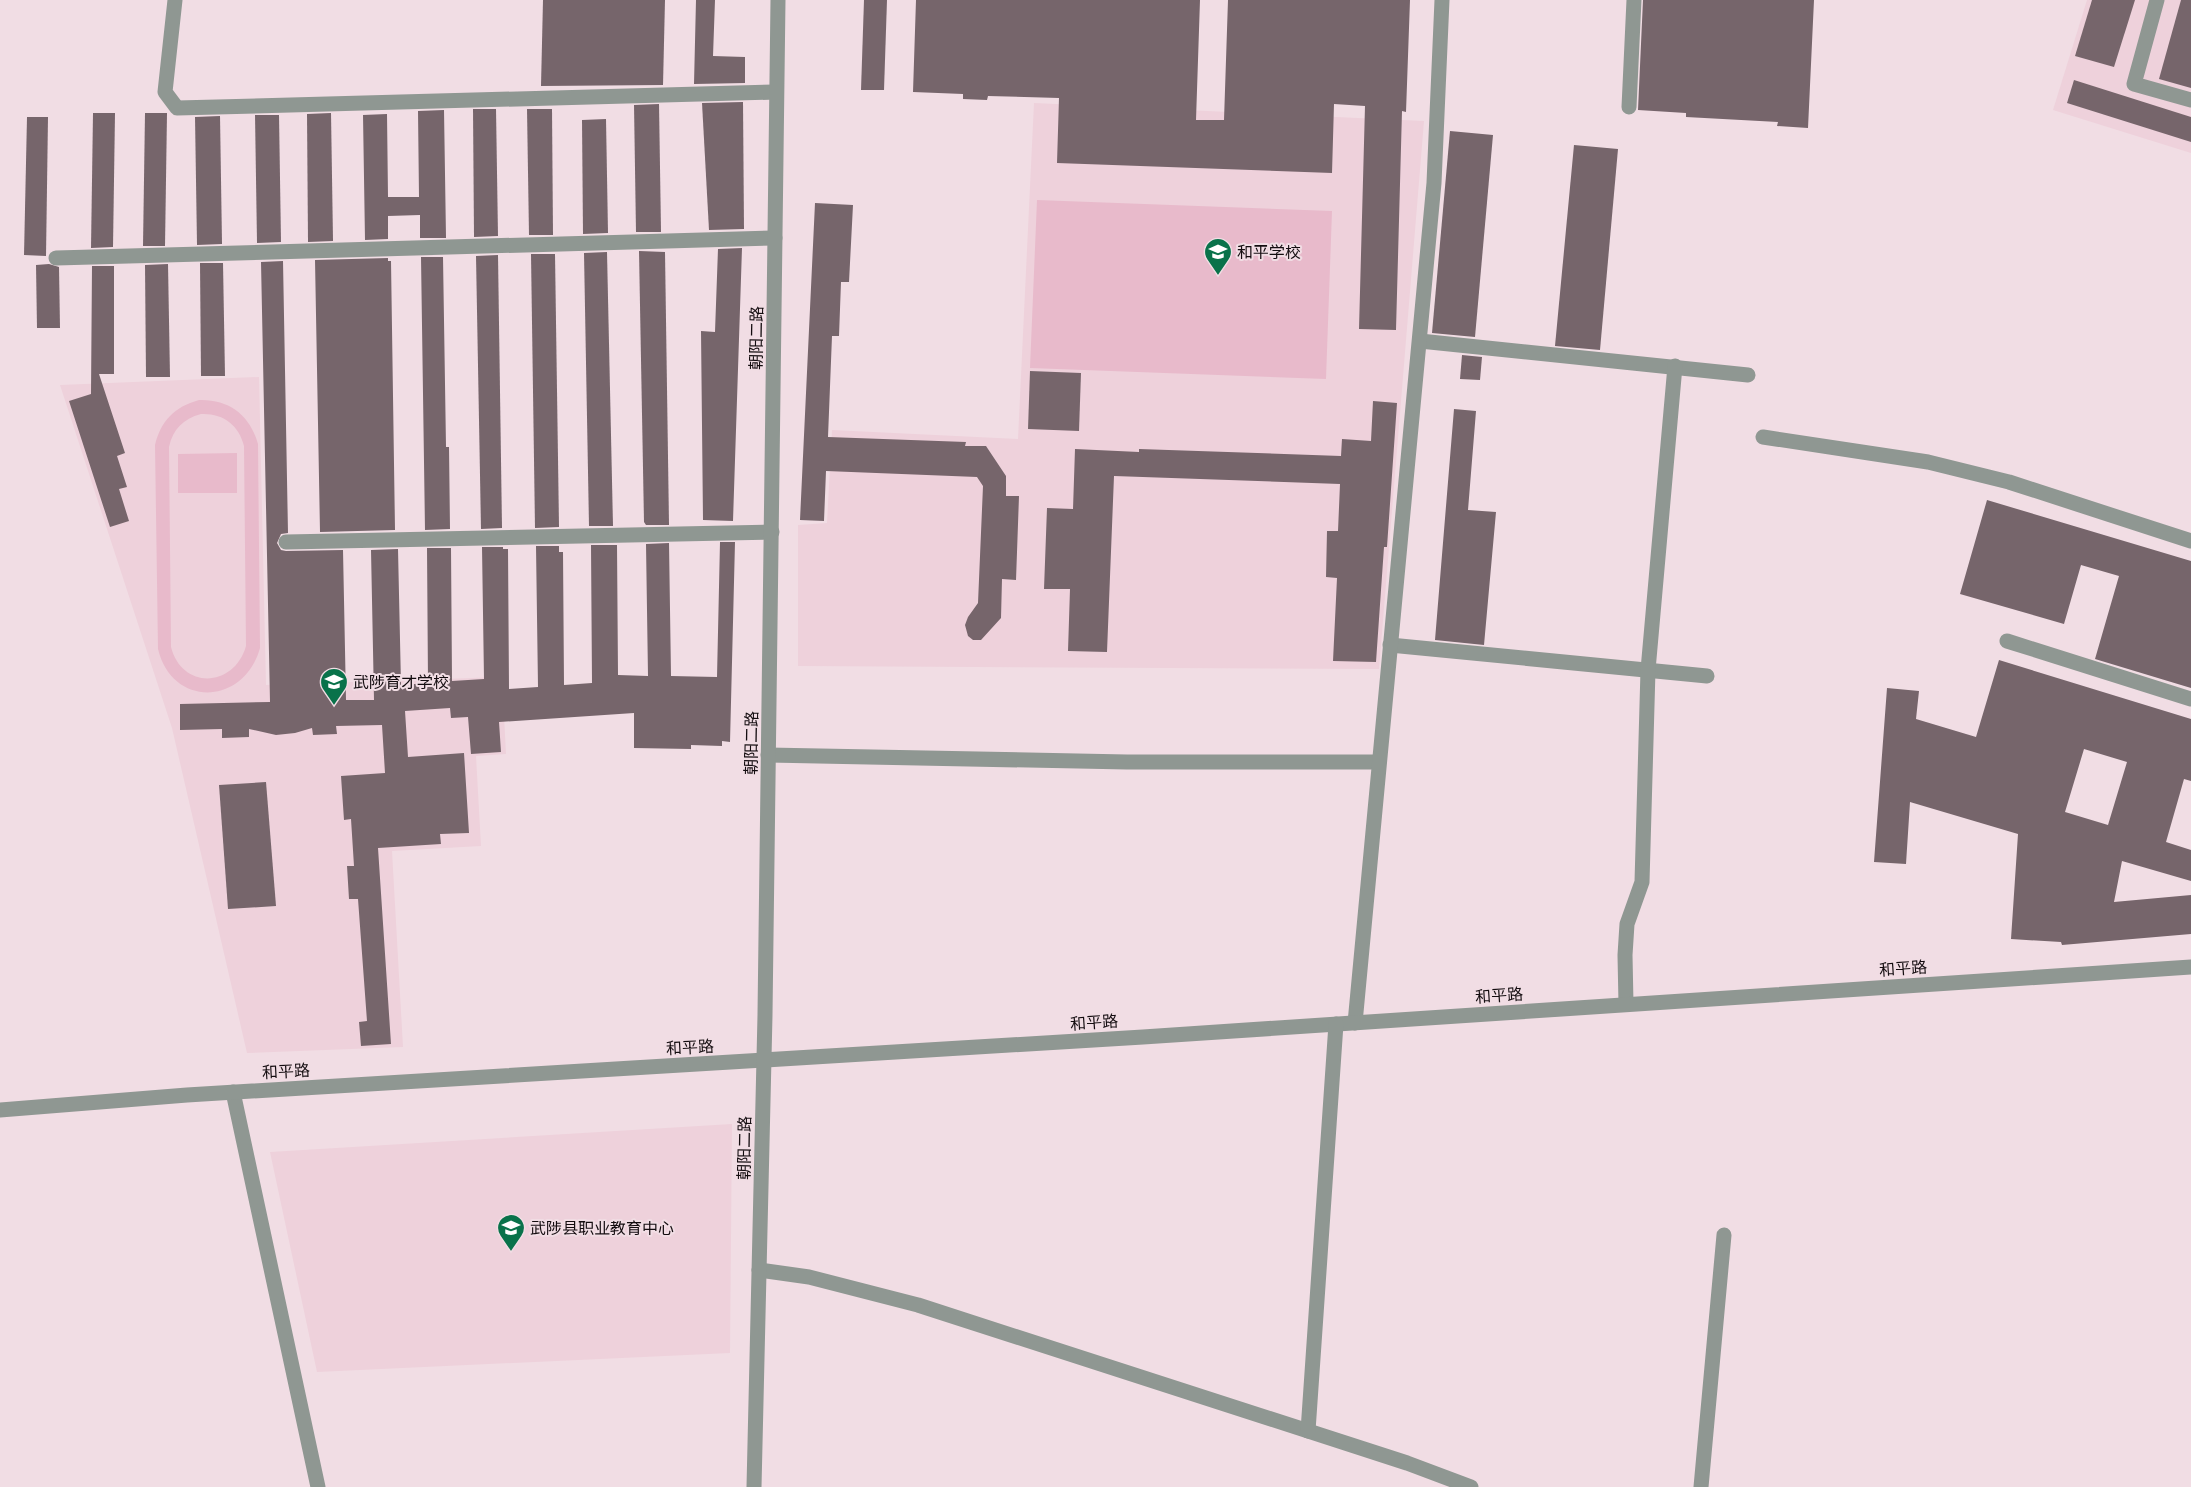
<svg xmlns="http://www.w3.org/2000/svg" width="2191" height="1487" font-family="Merriweather,'Noto Sans SC',serif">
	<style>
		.built { fill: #eed1db }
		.green { fill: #e8bacb; fill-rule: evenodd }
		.building { fill: #76656b; fill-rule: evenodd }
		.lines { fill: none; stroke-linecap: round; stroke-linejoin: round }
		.minor { stroke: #8f9792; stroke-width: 15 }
		.labels { text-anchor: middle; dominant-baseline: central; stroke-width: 4; stroke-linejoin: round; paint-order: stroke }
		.poi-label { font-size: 16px; fill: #130c0f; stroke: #f1dde4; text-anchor: start }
		.street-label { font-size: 16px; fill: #130c0f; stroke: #f1dde4 }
	</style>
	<rect width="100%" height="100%" fill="#f1dde4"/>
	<g class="built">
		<path d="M2087,0h104v153l-138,-43z"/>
		<path d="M1034,103l390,18 -45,548 -581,-3v-141l29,-2 5,-93 186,9z"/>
		<path d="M259,377l7,308 236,-8 4,77 -30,2 5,90 -89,5 11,196 -156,6 -75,-325 -112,-343z"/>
		<path d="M732,1124l-2,229 -413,19 -47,-220z"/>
	</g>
	<g class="green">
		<path d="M1037,200l295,11 -6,168 -296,-11z"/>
		<path d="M199,400c30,-1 51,15 59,44l2,204c-16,58 -88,60 -102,1l-3,-204c6,-24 19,-38 44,-45zM201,414c22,-1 38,11 43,32l2,200c-12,42 -64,44 -75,1l-2,-200c4,-18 14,-28 32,-33z"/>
		<path d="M237,453v40h-59v-39z"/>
	</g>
	<g class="building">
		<path d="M543,0h122l-2,85 -122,1z"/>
		<path d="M696,0h19l-2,56 32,1v26l-51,1z"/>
		<path d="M864,0h23l-3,90h-23z"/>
		<path d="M916,0h284l-4,120h28l4,-120h182l-4,112 -4,-1 -6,219 -37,-1 6,-223 -31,-2 -2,69 -275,-10 2,-65 -71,-2 -1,4 -24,-1v-5l-50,-2z"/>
		<path d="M1643,0h171l-6,128 -31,-2 1,-4 -92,-5v-4l-48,-3z"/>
		<path d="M2092,0h43l-21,67 -39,-11z"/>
		<path d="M2181,0h10v88l-32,-9z"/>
		<path d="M2074,80l117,37v25l-124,-39z"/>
		<path d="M743,102l1,127 -35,1 -7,-127z"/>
		<path d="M659,104l2,128h-25l-2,-127z"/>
		<path d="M473,109h23l2,127 -24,1z"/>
		<path d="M527,109h25l1,126h-24z"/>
		<path d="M444,110l2,128h-26v-23l-32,1v23l-23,1 -2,-125 24,-1 1,83h31l-1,-86z"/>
		<path d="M93,113h22l-2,134 -22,1z"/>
		<path d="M145,113h22l-2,133h-22z"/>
		<path d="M331,113l2,128 -25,1 -1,-128z"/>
		<path d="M255,115h24l2,127 -24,1z"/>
		<path d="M220,116l2,128 -25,1 -2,-128z"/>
		<path d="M27,117h21l-2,139 -22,-1z"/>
		<path d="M606,119l2,114 -25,1 -1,-114z"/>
		<path d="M1450,131l43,4 -18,202 -43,-4z"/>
		<path d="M1574,145l44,4 -18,201 -45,-4z"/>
		<path d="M815,203l38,2 -4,77h-8l-2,54h-7l-4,101 138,5 -1,4h21l20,30v20h13l-3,84 -14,-1 -1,39 -20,22h-8l-5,-4 -3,-11 3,-8 10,-14 5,-117 -6,-9 -151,-6 -2,50 -24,-1z"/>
		<path d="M742,248l-9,273 -30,-1 -2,-189 14,1 3,-83z"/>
		<path d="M639,251l26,1 4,273h-23l-2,-3z"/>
		<path d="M607,252l6,274h-24l-5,-273z"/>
		<path d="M531,254h24l4,273 -24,1z"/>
		<path d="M498,255l4,273 -21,1 -5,-273z"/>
		<path d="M421,257h22l3,190h3l1,82 -25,1z"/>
		<path d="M388,258v3h3l4,269 -75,2 -5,-272z"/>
		<path d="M283,261l5,272 -7,1 -4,9 4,7 5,1 57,-1 3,150h28l-3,-150 27,-1 3,136 27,-2 -1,-135h24l1,133 32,-2 -2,-132h21v2h5l1,140 29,-2 -2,-141h23v6h4l1,133 28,-2 -1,-138h26l1,130 30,1 -2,-132 23,-1 2,133 46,1 3,-135h15l-5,200 -8,-1v5l-31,-1v4l-57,-1v-35l-135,9 2,30 -30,2 -3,-37 -17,1 -1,-10 -45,3 3,46 56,-4 5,80 -29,1 1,10 -63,4 13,196 -30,2 -2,-24 8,-1 -9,-122h-9l-2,-33h7l-3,-47 -7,1 -3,-44 44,-3 -3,-48 -46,1 1,8 -24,1 -1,-7 -17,5 -19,2 -27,-6v8l-27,1v-9l-42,1v-26l90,-2 -9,-440z"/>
		<path d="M200,263h23l2,113h-24z"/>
		<path d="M49,264l10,3 1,61h-23l-1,-63z"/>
		<path d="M168,264l2,113h-24l-1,-112z"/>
		<path d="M92,266h22v108h-15l26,79 -8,3 10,31 -8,2 10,32 -19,6 -41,-126 22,-7z"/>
		<path d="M1462,355l20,2 -2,23 -20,-1z"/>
		<path d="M1030,371l51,2 -2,58 -51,-2z"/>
		<path d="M1373,401l24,2 -10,144h-3l-8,115 -43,-1 4,-83 -11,-1 1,-46h11l2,-47 -226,-8 -7,176 -39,-1 2,-62h-26l3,-81 26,1 2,-60 64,3v-3l202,7 1,-17 29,2z"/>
		<path d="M1454,409l22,2 -8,99 28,2 -12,133 -49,-5z"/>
		<path d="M1987,500l204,61v127l-96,-29 24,-83 -38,-11 -17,59 -104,-30z"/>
		<path d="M1999,660l192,59v62l-7,-2 -18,63 25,8v31l-69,-20 -8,41 77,-7v39l-129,11 -1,-3 -50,-3 7,-105 -108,-32 -4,62 -32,-2 13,-174 32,3 -3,28 60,18zM2084,749l43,13 -19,63 -43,-13z"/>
		<path d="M266,782l10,124 -48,3 -9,-124z"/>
	</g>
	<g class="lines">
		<g class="minor">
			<path d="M175,0l-10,92 12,16 599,-16"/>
			<path d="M2157,0l-23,84 57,16"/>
			<path d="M1629,107l5,-107"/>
			<path d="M56,258l719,-20"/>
			<path d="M1420,341l328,34"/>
			<path d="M1763,437l165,25 81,20 182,59"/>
			<path d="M286,542l486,-10"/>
			<path d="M2007,641l184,58"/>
			<path d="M1390,645l317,31"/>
			<path d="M768,755l359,7h252"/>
			<path d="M1626,1004l-1,-49 2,-31 15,-42 6,-212 27,-304"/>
			<path d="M1355,1023l79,-840 8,-183"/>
			<path d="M233,1092l85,395"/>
			<path d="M0,1110l187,-15 956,-58 1048,-70"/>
			<path d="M759,1270l50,7 109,28 489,158 64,24"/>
			<path d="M1308,1431l28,-407"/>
			<path d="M754,1487l11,-472 13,-1015"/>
			<path d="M1701,1487l23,-252"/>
		</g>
	</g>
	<defs>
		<symbol id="school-pin" viewBox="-11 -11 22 30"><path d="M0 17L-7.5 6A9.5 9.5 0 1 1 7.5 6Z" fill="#09724a" stroke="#f1dde4"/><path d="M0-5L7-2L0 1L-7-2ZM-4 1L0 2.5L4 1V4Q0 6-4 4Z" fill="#fff"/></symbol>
	</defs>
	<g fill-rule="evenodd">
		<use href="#school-pin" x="1202" y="236" width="32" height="43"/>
		<use href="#school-pin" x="318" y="666" width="32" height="43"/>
		<use href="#school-pin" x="495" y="1212" width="32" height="43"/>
	</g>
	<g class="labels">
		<g class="poi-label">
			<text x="1237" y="252">和平学校</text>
			<text x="353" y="682">武陟育才学校</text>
			<text x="530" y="1228">武陟县职业教育中心</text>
		</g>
		<g class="street-label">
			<text transform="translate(756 338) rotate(-89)">朝阳二路</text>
			<text transform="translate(751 743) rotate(-89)">朝阳二路</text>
			<text transform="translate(1903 968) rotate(-4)">和平路</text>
			<text transform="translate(1499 995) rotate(-4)">和平路</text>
			<text transform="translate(1094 1022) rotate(-4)">和平路</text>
			<text transform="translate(690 1047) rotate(-3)">和平路</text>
			<text transform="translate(286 1071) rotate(-3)">和平路</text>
			<text transform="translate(744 1148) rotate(-89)">朝阳二路</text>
		</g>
	</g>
</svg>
